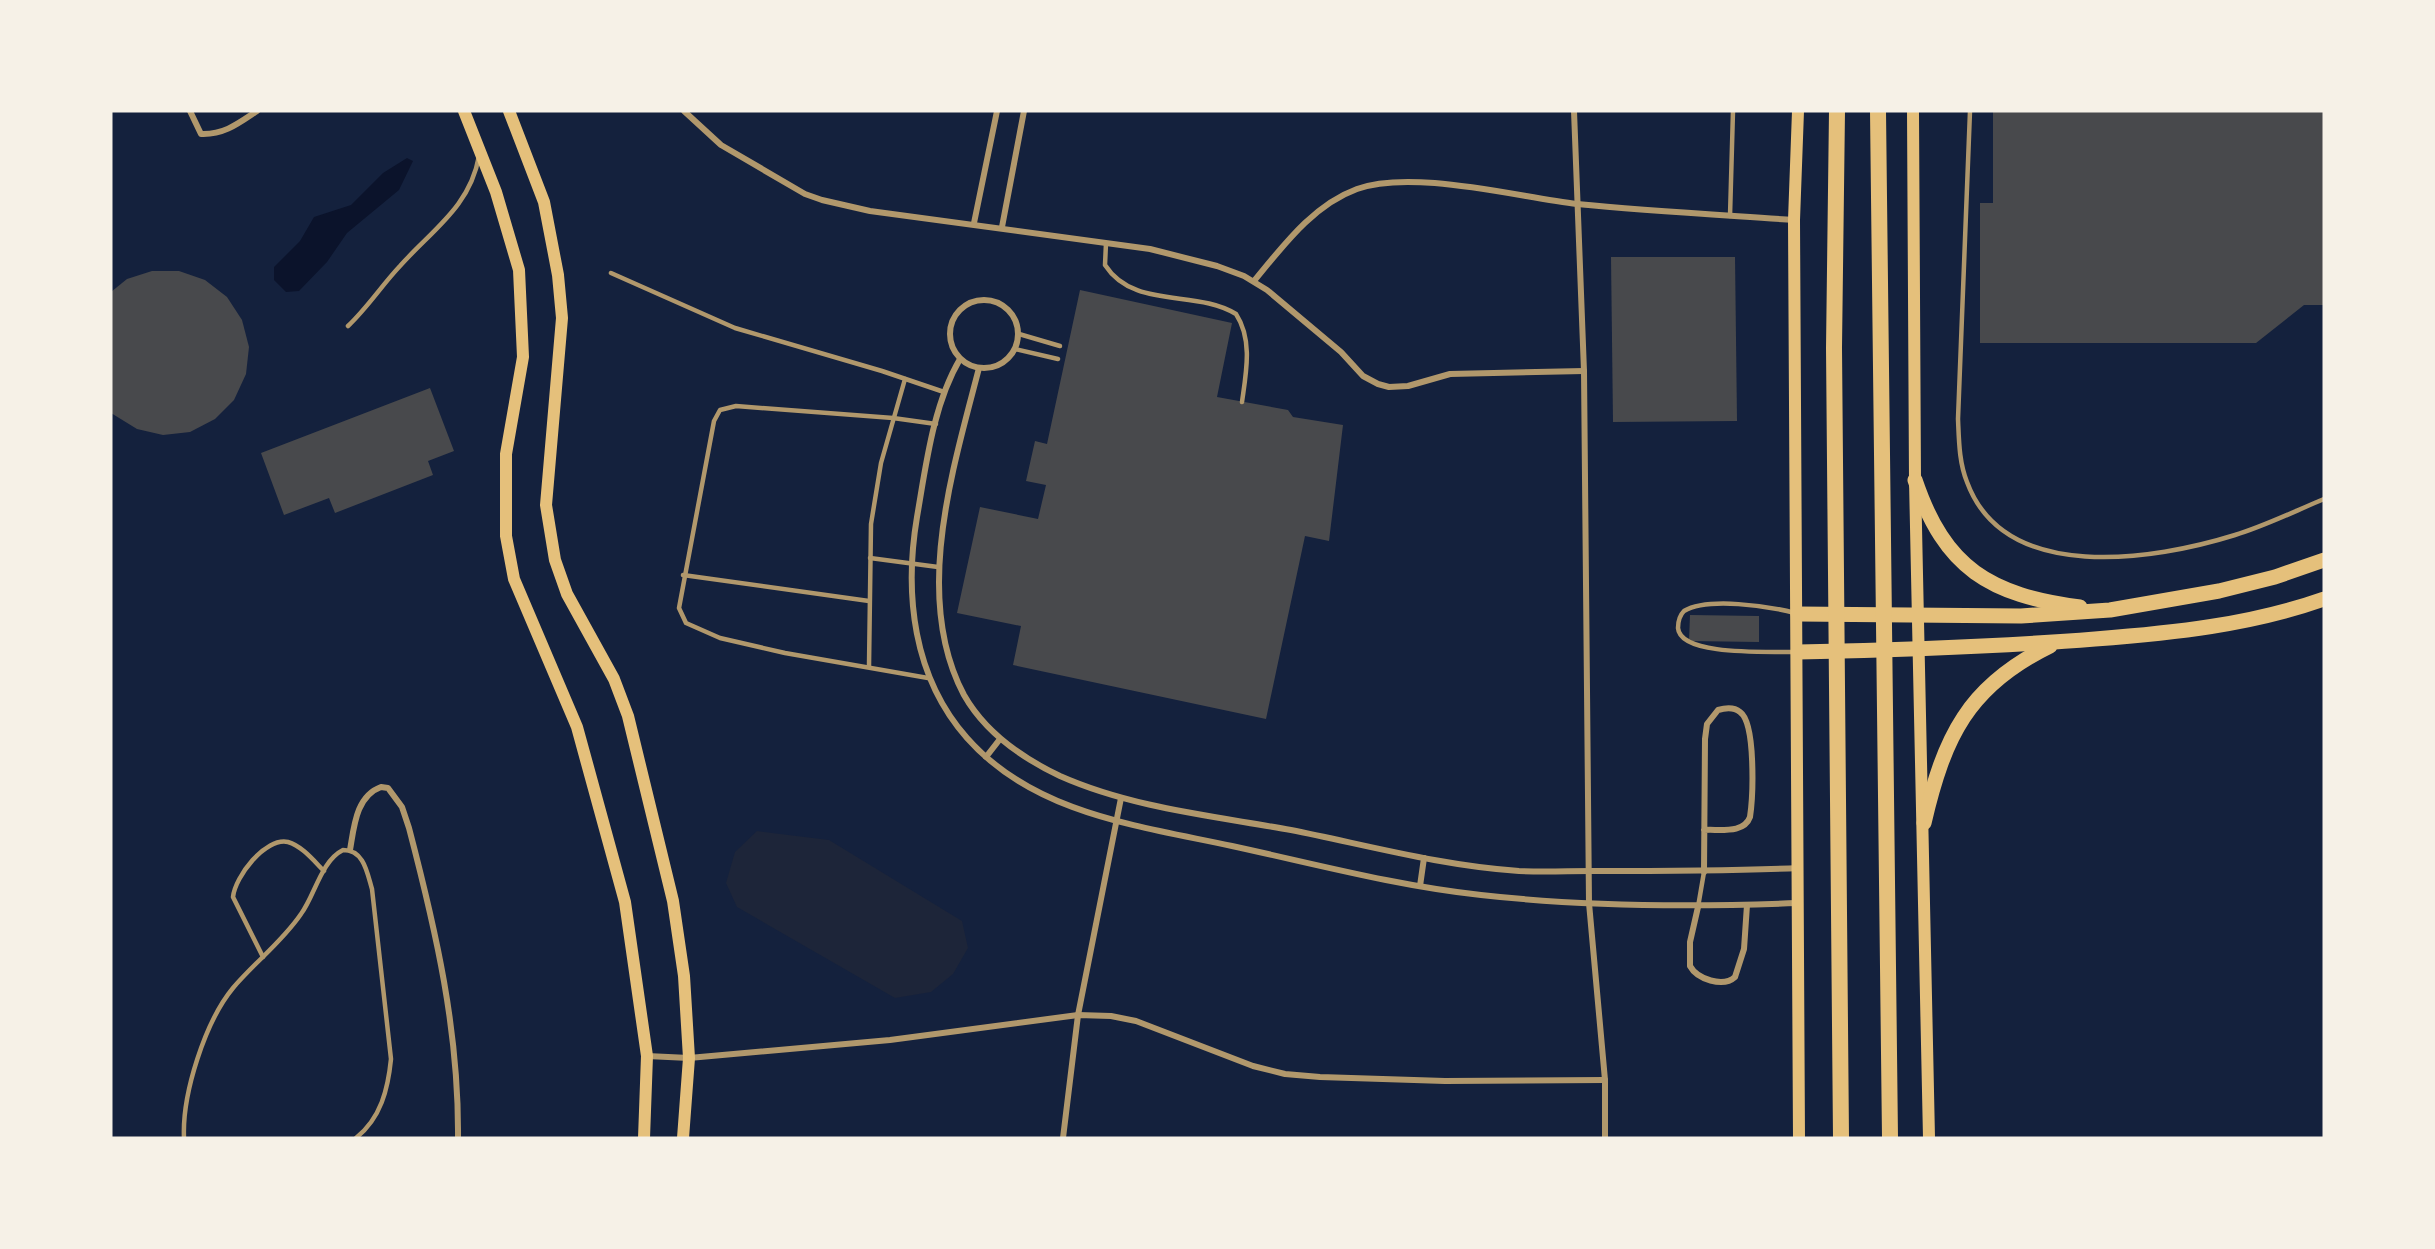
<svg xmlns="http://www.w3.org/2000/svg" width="2435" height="1249" font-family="Georgia,serif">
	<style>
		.green { fill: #1d2539 }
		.water { fill: #0b132b }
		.building { fill: #48494c }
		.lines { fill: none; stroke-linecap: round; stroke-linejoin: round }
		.service { stroke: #b1986c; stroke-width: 4.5 }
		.minor { stroke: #b1986c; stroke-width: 6 }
		.secondary { stroke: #e5c07b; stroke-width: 12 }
		.primary { stroke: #e5c07b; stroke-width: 15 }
		.trunk { stroke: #e5c07b; stroke-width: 16 }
	</style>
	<rect width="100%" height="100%" fill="#14213d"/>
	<path class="green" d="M757,831l72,9 133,81 6,27 -15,26 -22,18 -36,6 -158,-91 -11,-24 9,-31z"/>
	<path class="water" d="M407,158l6,3 -14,29 -52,43 -20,29 -28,29 -13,1 -12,-12v-13l26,-26 14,-24 37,-12 32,-32z"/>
	<g class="building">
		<path d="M1993,111h331v194h-20l-48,38h-276v-140h13z"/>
		<path d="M1611,257h124l2,164 -124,1z"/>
		<path d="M152,271h27l26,9 22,17 15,23 7,27 -3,27 -12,26 -19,19 -25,13 -27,3 -26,-6 -26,-16v-121l16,-13z"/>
		<path d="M1080,290l152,33 -15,74 71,13 5,7 50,8 -14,116 -24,-5 -39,183 -253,-54 8,-39 -64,-13 23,-106 58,12 8,-34 -20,-4 9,-40 12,3z"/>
		<path d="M430,388l24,63 -26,10 5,14 -98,38 -6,-15 -45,17 -23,-62z"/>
		<path d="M1690,615l69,1v26l-70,-1z"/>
	</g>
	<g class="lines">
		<g class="service">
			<path d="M1970,111l-12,308c1,22 1,43 9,63 38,103 188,78 268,53 30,-9 60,-24 89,-36"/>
			<path d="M1730,216l3,-105"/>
			<path d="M1106,243l-1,22c29,45 91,24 131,49 17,26 10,59 6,88"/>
			<path d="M611,273l124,55 147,43 62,21"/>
			<path d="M348,326c20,-19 34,-41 52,-60 32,-36 70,-59 79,-110"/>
			<path d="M1019,334l41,12"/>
			<path d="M1015,349l43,10"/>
			<path d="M870,558l68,9"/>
			<path d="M683,575l186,26"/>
			<path d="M1795,613c-27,-7 -87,-16 -111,-2 -5,5 -6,10 -6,17 2,29 96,23 117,24"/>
			<path d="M869,666l2,-142 10,-61 24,-84"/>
			<path d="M928,678l-143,-25 -65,-15 -34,-15 -7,-15 35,-187 6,-11 16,-4 157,12 43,6"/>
			<path d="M1698,907l6,-35"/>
			<path d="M263,957l-30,-60c2,-20 32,-60 55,-55 14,4 26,19 36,29"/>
			<path d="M184,1138c-2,-44 21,-116 49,-150 22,-26 49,-46 68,-74 14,-19 20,-53 42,-64 21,0 24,22 29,39l19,170c-3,30 -10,59 -35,79"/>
		</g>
		<g class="minor">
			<path d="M190,111l11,23c23,1 38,-11 56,-23"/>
			<path d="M684,111l37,34 84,49 17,6 48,11 280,38 67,17 27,10 23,14 74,62 22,24 15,8 11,3 19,-1 42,-12 134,-3"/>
			<path d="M1574,111l10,260 5,532 16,177v58"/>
			<path d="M974,223l23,-112"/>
			<path d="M1002,227l22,-116"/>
			<path d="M1254,281c29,-35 59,-76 103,-92 55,-20 160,8 220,15 72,7 145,11 217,16"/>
			<circle cx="984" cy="334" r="34"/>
			<path d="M960,359c-27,46 -34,106 -43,158 -13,77 -4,160 50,221 67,76 172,88 265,108 83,18 165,40 249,49 106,12 212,12 317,8"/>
			<path d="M979,368c-26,101 -67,229 -15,327 21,37 58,63 96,81 72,32 154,40 231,54 75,15 151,36 228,41 24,1 49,0 73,0 69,0 138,0 207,-3"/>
			<path d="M986,757l14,-18"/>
			<path d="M350,850c4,-23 6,-54 31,-63l7,1 14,19 7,21c27,103 50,203 49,310"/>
			<path d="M1704,872l1,-133 2,-15 11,-14c7,-2 16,-3 22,2 16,11 13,85 10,105 -6,17 -30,12 -46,13"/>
			<path d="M1420,886l4,-28"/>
			<path d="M1698,907l-8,35v24c7,13 33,22 45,11l9,-28 3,-44"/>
			<path d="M647,1056l42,2 201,-18 188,-25 33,1 25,5 117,45 32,8 35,3 125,4 160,-1"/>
			<path d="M1063,1138l15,-123 43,-217"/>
		</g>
		<g class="secondary">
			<path d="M464,111l32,81 23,78 4,87 -17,97v82l8,43 63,148 48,175 22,154 -3,82"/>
			<path d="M509,111l35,91 14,73 4,43 -16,187 9,55 12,34 47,85 14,37 45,185 11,75 5,82 -6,80"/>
			<path d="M1798,111l-4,109 5,918"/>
			<path d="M1913,111l2,369 14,658"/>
		</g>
		<g class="primary">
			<path d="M1915,480c30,89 75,115 165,127"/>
			<path d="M1798,614l223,2 89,-6 109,-19 56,-14 49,-17"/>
			<path d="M1798,652c100,-2 198,-5 297,-13 78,-6 155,-14 229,-40"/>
			<path d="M1924,823c20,-86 44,-137 126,-177"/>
		</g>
		<g class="trunk">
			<path d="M1837,111l-3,237 7,790"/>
			<path d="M1878,111l12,1027"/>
		</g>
	</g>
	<rect width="2435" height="1249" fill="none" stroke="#f6f1e7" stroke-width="225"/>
</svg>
